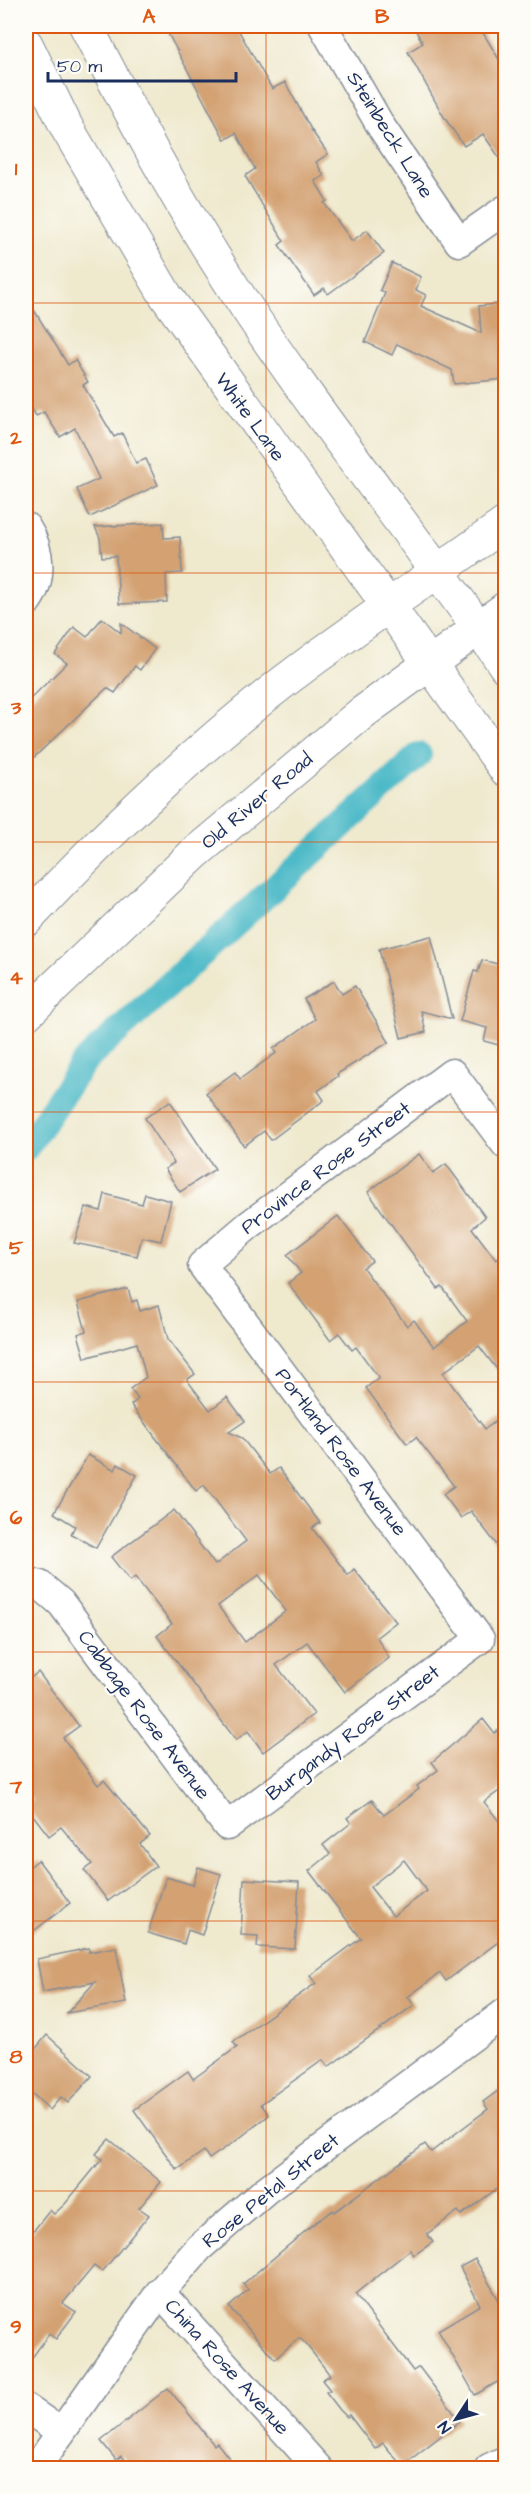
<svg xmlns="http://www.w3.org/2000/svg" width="531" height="2494" font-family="'Architects Daughter',sans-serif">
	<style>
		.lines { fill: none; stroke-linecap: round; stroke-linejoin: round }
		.canal { stroke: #4dbac8; stroke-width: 26 }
		.building { fill: #d3a172; fill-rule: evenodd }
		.minor-casing { stroke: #858c96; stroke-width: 31 }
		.secondary-casing { stroke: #858c96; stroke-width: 35 }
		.minor { stroke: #fff; stroke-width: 28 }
		.secondary { stroke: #fff; stroke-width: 33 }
		.grid { fill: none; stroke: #de5710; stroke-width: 1.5; stroke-opacity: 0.55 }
		.labels { text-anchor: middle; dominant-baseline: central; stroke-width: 4.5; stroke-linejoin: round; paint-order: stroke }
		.street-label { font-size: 20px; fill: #1b2f5e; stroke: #fdfcf7 }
		.neatline { fill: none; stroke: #de5710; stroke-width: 2 }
		.grid-label { font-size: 20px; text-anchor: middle; font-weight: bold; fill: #de5710 }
	</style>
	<rect width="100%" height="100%" fill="#fdfcf7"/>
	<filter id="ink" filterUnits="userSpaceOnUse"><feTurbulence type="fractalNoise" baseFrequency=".0167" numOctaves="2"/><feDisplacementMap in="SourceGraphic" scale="12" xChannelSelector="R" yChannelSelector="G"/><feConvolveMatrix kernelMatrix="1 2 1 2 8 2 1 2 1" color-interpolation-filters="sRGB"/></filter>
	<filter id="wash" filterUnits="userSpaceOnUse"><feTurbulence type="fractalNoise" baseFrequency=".008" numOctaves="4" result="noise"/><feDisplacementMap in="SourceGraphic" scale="24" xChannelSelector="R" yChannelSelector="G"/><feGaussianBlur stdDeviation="1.35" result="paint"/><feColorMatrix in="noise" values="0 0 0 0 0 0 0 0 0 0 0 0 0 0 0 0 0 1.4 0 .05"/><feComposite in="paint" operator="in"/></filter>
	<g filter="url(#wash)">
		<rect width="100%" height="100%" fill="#efe9ce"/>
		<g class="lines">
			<path class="canal" d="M26,1148l58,-86 335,-307"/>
		</g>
		<g id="blocks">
			<g class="building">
				<path d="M164,26h72l36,63 13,-7 27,49 16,23 -12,8 8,14 -9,5 12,20 -3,2 28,38 15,-11 17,23 -56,41 -4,-6 -10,7 -35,-50 5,-4 -39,-65 10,-7 -19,-36 -11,7z"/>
				<path d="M413,26h66l27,45v96l-23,-33 -19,12 -20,-29 -36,-65 15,-9z"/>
				<path d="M392,263l29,14 -5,13 10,5 -5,11 60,27 -2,-27 27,-3v76l-52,5 -2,-14 -55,-26 -5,11 -27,-13 20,-49 -5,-3z"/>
				<path d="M26,297l42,68 7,-5 13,22 -5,3 31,52 8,-4 14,30 10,-4 12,26 -68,32 -13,-28 22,-10 -24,-51 -15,9 -16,-25 -8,4 -10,-17z"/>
				<path d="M163,523l1,15 16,-1 2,36 -16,1 1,28 -48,2 -3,-48 -14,1 -2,-19 -5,-11z"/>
				<path d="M102,618l19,15v-10l34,26 -15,21 -5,-4 -20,27 -8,-5 -81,77v-62l41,-40 -12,-9 19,-27 13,10z"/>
				<path d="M431,936l21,83 -31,-8 5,21 -25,6 -22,-89z"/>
				<path d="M482,960l24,6v81l-22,-6 3,-13 -27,-7 14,-50 4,1z"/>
				<path d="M334,981l8,13 13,-8 34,56 -52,32 1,2 -20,15 6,9 -53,40 -7,-9 -20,15 -38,-53 29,-21 5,7 36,-26 -3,-4 42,-30 -11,-20z"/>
				<path d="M170,1101l45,68 -35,23 -15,-23 9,-6 -29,-45z"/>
				<path d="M419,1154l14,19 13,-9 39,53 -13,11 24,32 10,-6v127l-27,-35 -36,27 42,56 21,-15v143l-35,-46 -10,7 -18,-24 11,-8 -38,-49 -9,7 -41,-56 13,-10 -23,-31 -4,3 -13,-17 -9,7 -42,-57 13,-10 -14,-18 51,-39 34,45 -9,7 44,58 7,-6 20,27 33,-26 -25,-34 -4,2 -70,-97z"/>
				<path d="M105,1194l37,10 3,-10 26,7 -10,40 -19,-4 -5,19 -63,-13 12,-36 15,4z"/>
				<path d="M128,1289l4,13 5,-2 3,11 19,-6 9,34 27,35 -8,6 23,30 17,-13 18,24 -16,11 13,6 28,36 9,-6 41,55 -8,5 36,47 6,-6 42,53 -19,15 12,21 -44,34 -38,-50 -31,23 38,49 -51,38 -15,-21 -12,9 -79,-104 15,-12 -37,-47 -5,4 -19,-24 63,-47 41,55 31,-24 -42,-56 -8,6 -65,-86 7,-6 -8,-10 16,-12 -9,-34 -52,15 -7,-24 8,-3 -8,-29zM259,1575l27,36 -41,31 -27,-36z"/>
				<path d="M88,1455l27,15 3,-6 19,11 -41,73 -25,-14 4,-8 -21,-13z"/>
				<path d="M38,1672l41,54 -16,12 35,47 6,-5 46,56 -10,8 16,22 -48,35 -24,-31 8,-6 -31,-37 -12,9 -23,-30 6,-5 -6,-9v-110z"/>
				<path d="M483,1719l11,14 12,-8v61l-22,16 22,28v106l-60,45 -6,-8 -32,24 6,8 -86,62 -5,-7 -62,44 8,11 -32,25 -28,19 -5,-8 -27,19 -43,-60 54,-39 5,8 44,-32 -4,-5 83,-59 -6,-7 51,-38 -52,-67 21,-17 -7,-9 28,-22 -4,-5 25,-18 12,15 35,-26 -2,-3 21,-16 -6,-8zM404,1860l23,31 -34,25 -23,-29z"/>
				<path d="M38,1860l32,43 -44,34v-67z"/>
				<path d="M198,1867l23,7 -19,61 -14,-5 -4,14 -36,-11 18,-56 27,8z"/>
				<path d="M244,1879l55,3 -4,67 -38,-2 1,-11 -17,-1z"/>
				<path d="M116,1947l10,56 -59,10 28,-31 -52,10 -6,-33 52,-11v4z"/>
				<path d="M47,2035l45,41 -24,27 -7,-6 -11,13 -24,-22v-28z"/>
				<path d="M506,2085v97l-45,33 -3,-4 -31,23 6,8 -19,13 -4,-5 -55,44 58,77 6,-4 41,54 -58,45 -19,-23 -8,6 -26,-34 -2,2 -7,-7 -14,-18 4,-2 -8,-10 8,-5 -25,-32 -6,-5 -24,21 -46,-52 19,-17 -5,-6 73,-62 17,-12 1,2 91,-68 6,8 57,-43 -5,-7z"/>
				<path d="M109,2139l52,43 -22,26 10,7 -47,57 -8,-6 -31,37 13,9 -20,27 -7,-5 -23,32v-126l24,-30 4,4 11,-10 37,-45 -6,-5z"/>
				<path d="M475,2259l31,53v65l-31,18 -37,-65 42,-25 -20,-38z"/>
				<path d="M168,2388l46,57 3,-2 21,26h-106l-11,-13 -5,4 -15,-19z"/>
			</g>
		</g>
	</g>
	<g filter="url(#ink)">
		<use href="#blocks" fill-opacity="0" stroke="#858c96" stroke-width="1.5"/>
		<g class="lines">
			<defs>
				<g id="minor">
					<path d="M323,26l59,102 77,114 47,-33"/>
					<path d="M26,527c15,23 18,53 0,76"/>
					<path d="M26,1581l14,4 21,18 166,223 253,-187 -278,-374 47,-40 203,-152 54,72"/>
					<path d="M160,2292l158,176"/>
					<path d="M26,2408l35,24"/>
					<path d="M36,2468l124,-176 39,-44 67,-58 240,-178"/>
					<path d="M489,2468l17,-8"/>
				</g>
				<g id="secondary">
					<path d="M86,26c44,86 89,171 142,253 85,134 188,257 278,388"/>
					<path d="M26,44l41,84 99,168 340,474"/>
					<path d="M26,920c95,-102 201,-201 316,-281 54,-39 109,-77 164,-116"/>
					<path d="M26,1014l169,-161 167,-140 144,-105"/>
				</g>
			</defs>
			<use href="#minor" class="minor-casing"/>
			<use href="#secondary" class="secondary-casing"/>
			<use href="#minor" class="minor"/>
			<use href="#secondary" class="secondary"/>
		</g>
	</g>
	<path class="grid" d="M266,26v2442M26,303h480M26,573h480M26,842h480M26,1112h480M26,1382h480M26,1652h480M26,1921h480M26,2191h480"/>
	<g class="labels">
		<g class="street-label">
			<text transform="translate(390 135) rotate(58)">Steinbeck Lane</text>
			<text transform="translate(250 417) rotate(54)">White Lane</text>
			<text transform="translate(257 801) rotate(-40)">Old River Road</text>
			<text transform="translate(326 1168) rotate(-37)">Province Rose Street</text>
			<text transform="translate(341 1452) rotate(53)">Portland Rose Avenue</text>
			<text transform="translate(144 1715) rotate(53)">Cabbage Rose Avenue</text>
			<text transform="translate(353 1733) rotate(-37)">Burgandy Rose Street</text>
			<text transform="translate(271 2191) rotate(-39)">Rose Petal Street</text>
			<text transform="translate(227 2367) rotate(48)">China Rose Avenue</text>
		</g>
	</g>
	<rect width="531" height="2494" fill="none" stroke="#fdfcf7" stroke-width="66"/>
	<g transform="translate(456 2419) rotate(234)" stroke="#fdfcf7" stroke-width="4.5" paint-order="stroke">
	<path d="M0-4.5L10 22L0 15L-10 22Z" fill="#1b2f5e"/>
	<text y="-9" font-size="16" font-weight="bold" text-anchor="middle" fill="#1b2f5e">N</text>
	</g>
	<path d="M48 72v9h188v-9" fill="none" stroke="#1b2f5e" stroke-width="3"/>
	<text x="57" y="72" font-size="18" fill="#1b2f5e" stroke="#fdfcf7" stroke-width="4.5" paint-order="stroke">50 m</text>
	<rect x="33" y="33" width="465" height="2428" class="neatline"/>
	<g class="grid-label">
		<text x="149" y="23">A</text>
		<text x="382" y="23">B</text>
		<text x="16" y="175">1</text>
		<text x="16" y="444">2</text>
		<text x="16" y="714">3</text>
		<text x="16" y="984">4</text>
		<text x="16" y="1254">5</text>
		<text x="16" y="1524">6</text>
		<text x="16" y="1793">7</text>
		<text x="16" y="2063">8</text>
		<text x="16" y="2333">9</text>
	</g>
</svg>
